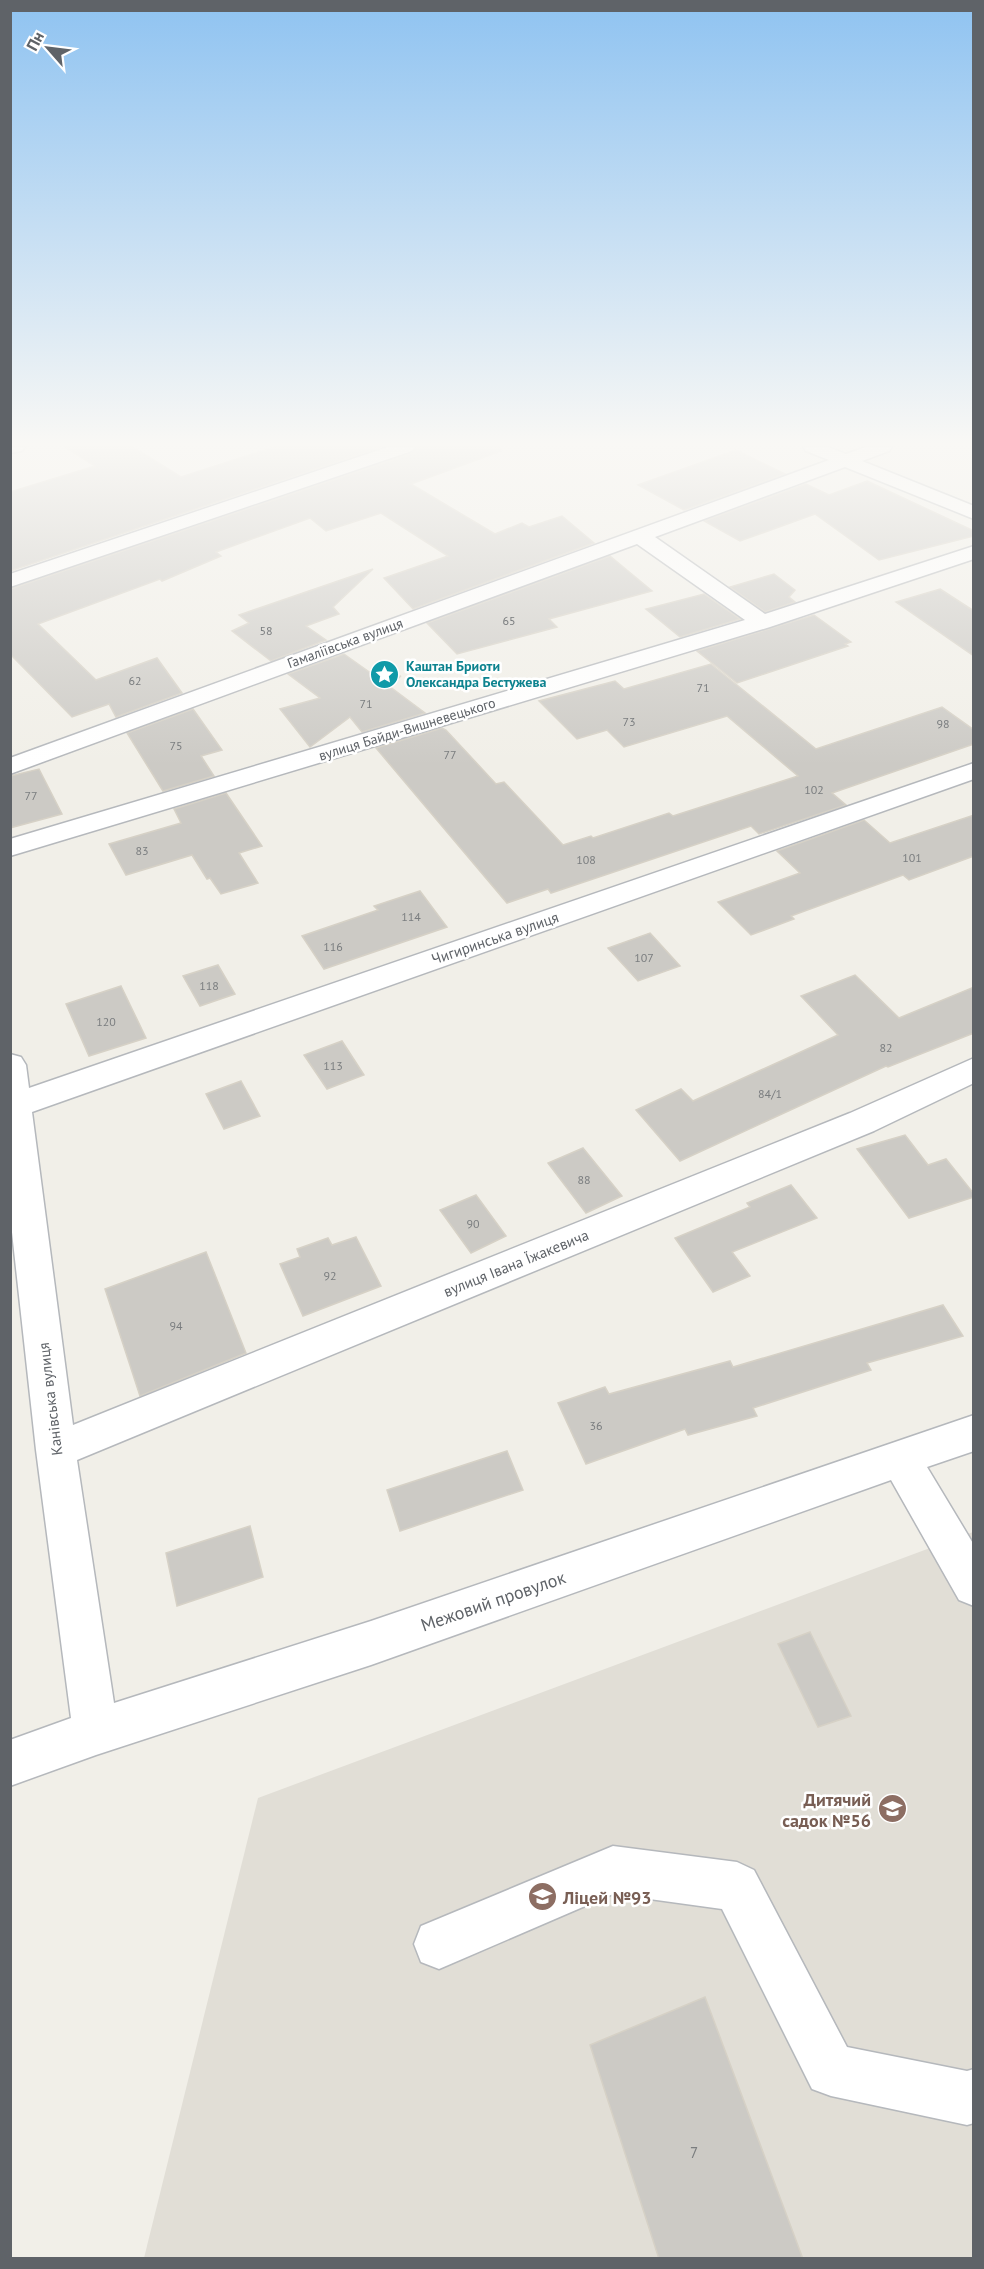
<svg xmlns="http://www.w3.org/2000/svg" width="984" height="2269" font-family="'PT Sans',sans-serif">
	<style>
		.education { fill: #e1ded6 }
		.building { fill: #cccac5; stroke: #d6d1c6; stroke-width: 1.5 }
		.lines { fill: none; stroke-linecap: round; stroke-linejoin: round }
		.minor-casing { stroke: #b5b8bc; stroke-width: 3 }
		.minor { fill: #fff; fill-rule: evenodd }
		.labels { text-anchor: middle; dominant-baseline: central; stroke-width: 5; stroke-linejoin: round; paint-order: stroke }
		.number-label { font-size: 12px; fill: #7a7d7f }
		.far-street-label { font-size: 14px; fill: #5f6368; stroke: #fff }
		.far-culture-label { font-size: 14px; font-weight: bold; fill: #0d838f; stroke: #fff; text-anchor: start }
		.street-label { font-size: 15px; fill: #5f6368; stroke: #fff }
		.near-number-label { font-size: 15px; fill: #7a7d7f }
		.near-street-label { font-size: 18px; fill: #5f6368; stroke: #fff }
		.near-education-label { font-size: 18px; font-weight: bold; fill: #785e54; stroke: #fff; text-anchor: end }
	</style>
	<rect width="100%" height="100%" fill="#f1efe8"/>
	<path class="education" d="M973,1532v726h-829l114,-460z"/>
	<g class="building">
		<path d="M65,447h68l48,30 93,-30h107l-371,124v-79l85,-26z"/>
		<path d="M417,447h83l1,4 -90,33 84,50 27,-11 7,4 33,-11 32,27 -181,66 -29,-31 64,-22 -67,-43 -55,18 -16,-13 -94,34 5,4 -59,25 -2,-2 -122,45 58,56 61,-22 25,35 -66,24 -7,-13 -37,13 -62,-63v-65l403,-136z"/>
		<path d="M736,450l49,24 -101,36 -46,-25z"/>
		<path d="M867,481l107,50v5l-95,24 -64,-46 -75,27 -36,-20 102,-37 23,11z"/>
		<path d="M610,556l42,35 -103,28 8,8 -100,27 -30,-31z"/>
		<path d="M373,569l-40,38 6,7 -33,12 20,14 -55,21 -39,-30 17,-8 -10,-8z"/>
		<path d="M774,574l21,16 -6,7 6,5 -30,10 -35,-25z"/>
		<path d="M940,589l34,22v45l-78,-54z"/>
		<path d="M704,594l36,25 -60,18 -34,-28z"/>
		<path d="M814,615l37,27 -6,2 3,2 -111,37 -40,-32z"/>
		<path d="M344,654l38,27 19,-5 -12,10 36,27 -63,19 -12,-15 -40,30 -30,-38 40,-11 -32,-24z"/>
		<path d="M711,664l105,85 126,-42 32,23v14l-142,49 14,12 -87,29 -8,-8 -200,67 -3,-4 -41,14 -131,-155 66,-20 4,2 50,54 8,-2 59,63 28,-9 2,2 76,-25 4,3 125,-40 -71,-60 -103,31 -17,-17 -30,9 -38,-38 76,-20 9,8z"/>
		<path d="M193,709l29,41 -21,6 13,20 -51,15 -36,-58z"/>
		<path d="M39,769l23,45 -52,14v-52z"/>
		<path d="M226,793l36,53 -23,7 19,30 -37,11 -11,-16 -3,1 -15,-24 -66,20 -17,-31 72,-21 -7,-14z"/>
		<path d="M974,815v41l-65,24 -6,-5 -112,41 3,3 -43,16 -33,-33 82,-29 -23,-22 87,-31 26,23z"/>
		<path d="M420,891l27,36 -123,42 -22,-33 76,-26 -4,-4z"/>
		<path d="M650,933l30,33 -42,15 -30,-33z"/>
		<path d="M218,965l17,29 -35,12 -17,-30z"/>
		<path d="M855,975l44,43 75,-31v46l-86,34 -2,-1 -206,95 -44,-51 45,-21 12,12 145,-66 -37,-39z"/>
		<path d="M121,986l25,52 -57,18 -23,-52z"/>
		<path d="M342,1041l22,34 -37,14 -23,-34z"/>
		<path d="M241,1081l19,35 -36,13 -18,-35z"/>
		<path d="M905,1135l23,30 18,-6 28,35v3l-65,21 -52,-69z"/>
		<path d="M583,1148l39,48 -36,17 -38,-50z"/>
		<path d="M791,1185l26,33 -85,34 18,24 -37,16 -38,-54 75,-31 -3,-4z"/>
		<path d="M476,1195l30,41 -35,17 -31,-43z"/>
		<path d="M356,1237l25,49 -78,30 -23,-52 20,-7 -3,-8 31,-11 4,7z"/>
		<path d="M206,1252l40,101 -106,43 -35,-107z"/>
		<path d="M943,1305l20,31 -96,27 4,7 -118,38 4,8 -69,19 -3,-6 -99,35 -28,-61 47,-16 4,7 121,-33 3,6z"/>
		<path d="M507,1451l16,39 -123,41 -13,-41z"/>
		<path d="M250,1526l13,51 -86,29 -11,-53z"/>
		<path d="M810,1632l41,84 -33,11 -40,-83z"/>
		<path d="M705,1997l98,262h-144l-69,-214z"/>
	</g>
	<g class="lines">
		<defs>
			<g id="minor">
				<path d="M10,447h15l-3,4 -12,2z"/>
				<path d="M388,447h27l-3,4 -402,136v-13z"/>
				<path d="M803,447h25l18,7 20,-7h26l-3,4 -27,10 112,45v13l-129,-52 -190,70 110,77 209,-68v13l-204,68 -760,229v-17l735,-219 -108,-76 -627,230v-16l819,-298 -23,-9z"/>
				<path d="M974,763v16l-942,333 41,313 777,-312 124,-55v25l-100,48 -797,329 37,243 257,-82 603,-206v36l-47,16 47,78v61l-15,-6 -68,-120 -520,185 -275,90 -86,31v-46l61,-22 -35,-268 -26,-236v-160l11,3 5,8 3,23z"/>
				<path d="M613,1846l124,16 17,8 93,177 120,24 7,-2v54l-7,2 -136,-29 -19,-7 -90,-180 -109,-15 -174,75 -18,-7 -7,-18 7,-18z"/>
			</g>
		</defs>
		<use href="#minor" class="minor-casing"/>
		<use href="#minor" class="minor"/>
	</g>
	<linearGradient id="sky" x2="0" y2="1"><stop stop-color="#8fc3f1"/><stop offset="0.58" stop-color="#f9f8f5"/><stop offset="1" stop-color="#f9f8f5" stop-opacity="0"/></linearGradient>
	<rect width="984" height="765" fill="url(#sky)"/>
	<defs>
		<symbol id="sight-disc" viewBox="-11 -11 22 22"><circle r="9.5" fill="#0f9aa8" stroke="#fff"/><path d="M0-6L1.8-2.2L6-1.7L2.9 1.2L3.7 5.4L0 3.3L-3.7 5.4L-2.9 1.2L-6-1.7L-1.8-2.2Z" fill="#fff"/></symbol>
		<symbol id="school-disc" viewBox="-11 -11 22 22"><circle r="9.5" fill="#8d6e63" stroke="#fff"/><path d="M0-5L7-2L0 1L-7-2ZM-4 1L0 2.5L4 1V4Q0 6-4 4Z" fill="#fff"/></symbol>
	</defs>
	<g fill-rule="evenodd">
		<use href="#sight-disc" x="368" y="658" width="33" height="33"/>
		<use href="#school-disc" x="876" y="1792" width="33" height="33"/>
		<use href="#school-disc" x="526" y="1880" width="33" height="33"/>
	</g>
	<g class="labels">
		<g class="number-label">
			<text x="509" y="620">65</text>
			<text x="266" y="630">58</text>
			<text x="135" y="680">62</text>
			<text x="703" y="687">71</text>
			<text x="366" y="703">71</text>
			<text x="629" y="721">73</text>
			<text x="943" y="723">98</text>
			<text x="176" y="745">75</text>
			<text x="450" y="754">77</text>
			<text x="814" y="789">102</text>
			<text x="31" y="795">77</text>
			<text x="142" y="850">83</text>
			<text x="912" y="857">101</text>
			<text x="586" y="859">108</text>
			<text x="411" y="916">114</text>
			<text x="333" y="946">116</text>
			<text x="644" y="957">107</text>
			<text x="209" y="985">118</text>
			<text x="106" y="1021">120</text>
			<text x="886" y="1047">82</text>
			<text x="333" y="1065">113</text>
			<text x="770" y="1093">84/1</text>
			<text x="584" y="1179">88</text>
			<text x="473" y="1223">90</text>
			<text x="330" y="1275">92</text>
			<text x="176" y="1325">94</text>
			<text x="596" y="1425">36</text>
		</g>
		<g class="far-street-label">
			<text transform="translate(345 643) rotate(-20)">Гамаліївська вулиця</text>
			<text transform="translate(407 729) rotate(-17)">вулиця Байди-Вишневецького</text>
		</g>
		<g class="far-culture-label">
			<text x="406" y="666">Каштан Бриоти<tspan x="406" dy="16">Олександра Бестужева</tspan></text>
		</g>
		<g class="street-label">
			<text transform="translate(495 938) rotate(-19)">Чигиринська вулиця</text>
			<text transform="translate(516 1263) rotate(-22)">вулиця Івана Їжакевича</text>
			<text transform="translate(50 1399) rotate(-97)">Канівська вулиця</text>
		</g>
		<g class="near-number-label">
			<text x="694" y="2152">7</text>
		</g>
		<g class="near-street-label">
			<text transform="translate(493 1601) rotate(-19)">Межовий провулок</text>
		</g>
		<g class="near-education-label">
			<text x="871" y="1799">Дитячий<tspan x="871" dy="21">садок №56</tspan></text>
			<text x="563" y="1897" text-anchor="start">Ліцей №93</text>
		</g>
	</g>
	<rect width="984" height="2269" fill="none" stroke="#5f6368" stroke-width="24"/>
	<g transform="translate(48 48) rotate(298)" stroke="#ffffff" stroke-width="4.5" paint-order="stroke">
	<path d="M0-4.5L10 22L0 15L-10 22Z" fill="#5f6368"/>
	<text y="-9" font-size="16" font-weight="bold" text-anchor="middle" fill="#5f6368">Пн</text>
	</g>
</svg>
